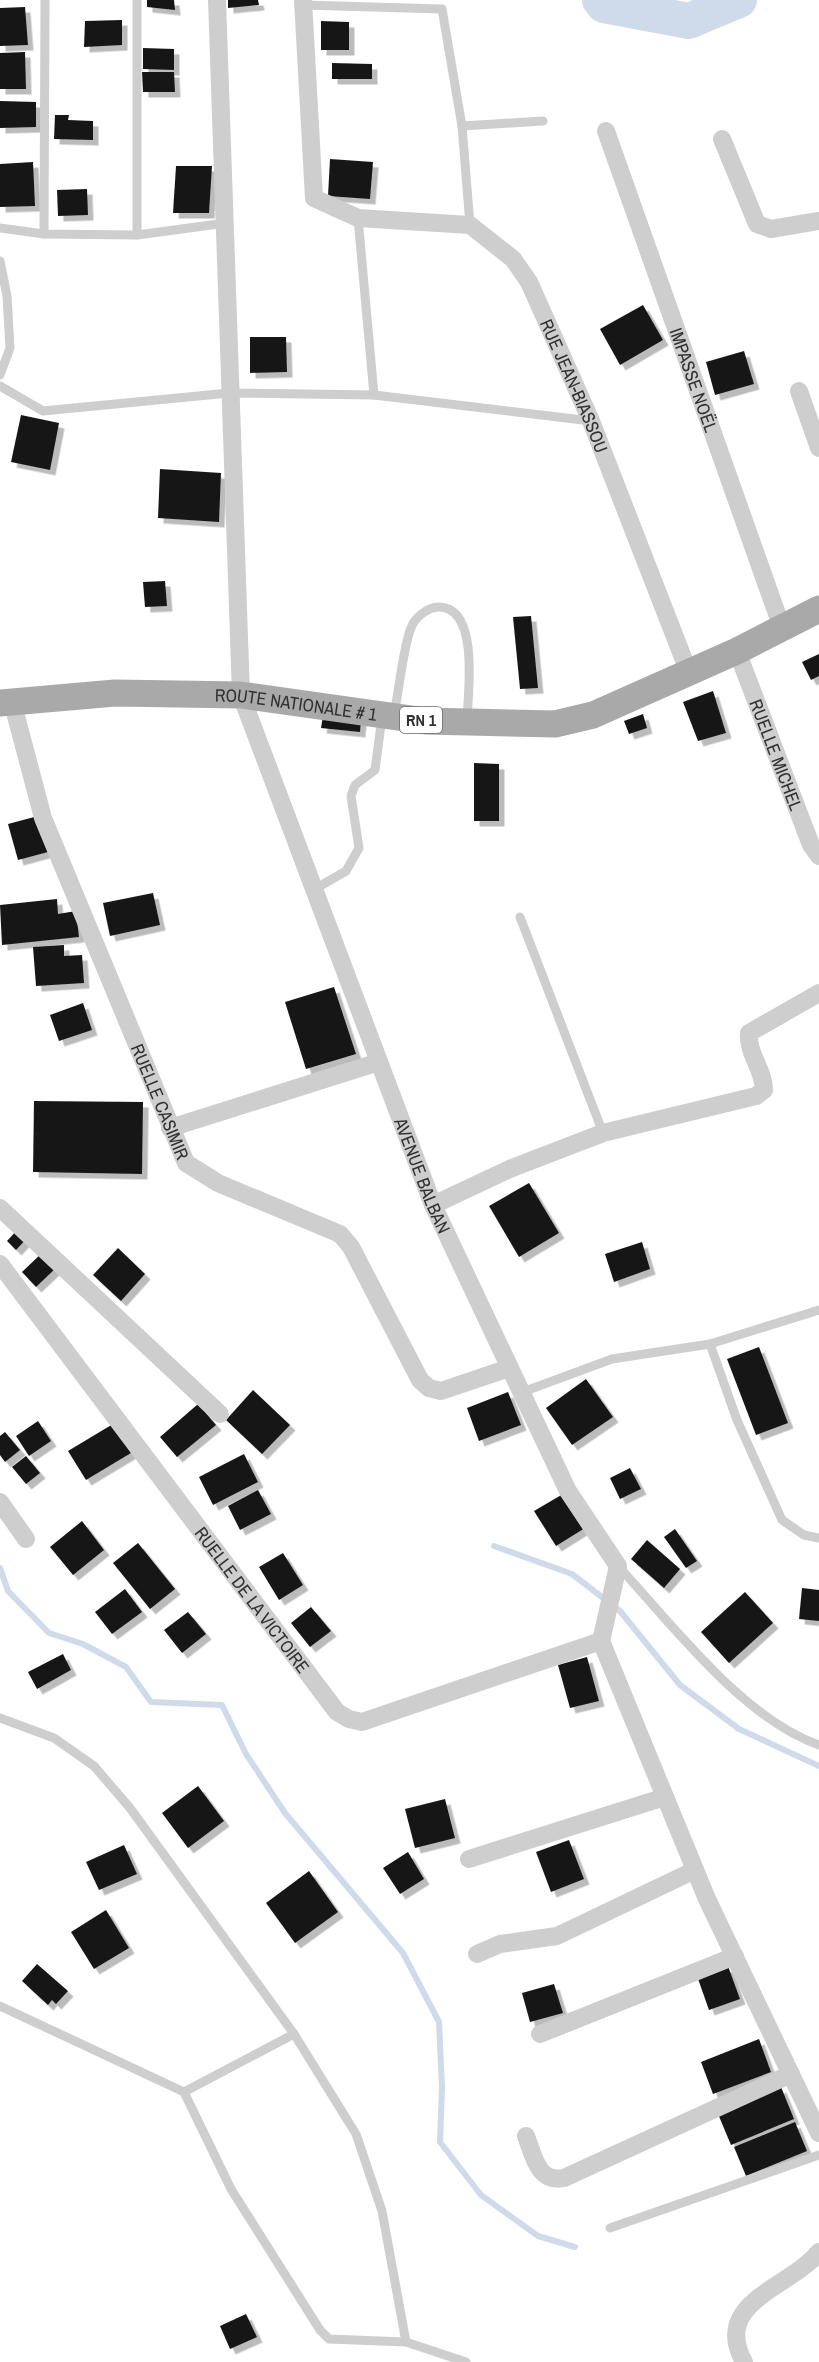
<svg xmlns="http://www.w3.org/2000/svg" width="819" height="2362" font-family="'Archivo Narrow',sans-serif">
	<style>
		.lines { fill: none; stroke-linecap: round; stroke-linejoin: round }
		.stream { stroke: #cfdaeb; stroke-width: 6 }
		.river { stroke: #cfdaeb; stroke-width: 36 }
		.building { fill: #181818; filter: url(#shadow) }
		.service { stroke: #cecece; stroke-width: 9 }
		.minor { stroke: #cecece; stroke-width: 18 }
		.primary { stroke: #a9a9a9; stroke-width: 27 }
		.labels { text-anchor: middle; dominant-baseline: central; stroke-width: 6; stroke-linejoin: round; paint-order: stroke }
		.shield { fill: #fff; stroke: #6f6f6f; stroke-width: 1.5 }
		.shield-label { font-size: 16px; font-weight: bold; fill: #313131 }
		.street-label { font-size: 18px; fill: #313131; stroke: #fff }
	</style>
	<defs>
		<filter id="shadow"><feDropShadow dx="5.5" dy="5.5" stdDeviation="0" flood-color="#0004"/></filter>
	</defs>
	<rect width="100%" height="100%" fill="#fff"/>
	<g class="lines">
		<g class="stream">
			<path d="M494,1546l78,28 48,37 60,74 59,44 80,37"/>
			<path d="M0,1568l8,23 41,42 34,11 43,23 25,35 71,3 24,49 39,59 118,140 36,69 3,65 -2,55 41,53 57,41 37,11"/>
		</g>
		<path class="river" d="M600,0l4,5 85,16 50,-21"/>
	</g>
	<g class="building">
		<path d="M147,0h27l1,10 -28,-3z"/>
		<path d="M228,0h30l1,5 -31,3z"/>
		<path d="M25,7l3,38 -28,1v-38z"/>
		<path d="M122,20v25l-38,2 1,-26z"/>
		<path d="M321,21l28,1v28h-28z"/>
		<path d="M143,48l31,1v21l-31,-1z"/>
		<path d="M25,52l1,37h-26v-36z"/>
		<path d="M332,63l40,1v15h-40z"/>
		<path d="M142,72h32l1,20h-32z"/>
		<path d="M0,101l36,1v25l-36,1z"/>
		<path d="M55,115h14l-1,5 25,1v19l-39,-1z"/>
		<path d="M330,159l43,3 -3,37 -42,-3z"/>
		<path d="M33,162l2,44 -35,1v-43z"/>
		<path d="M176,166h36l-3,47h-36z"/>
		<path d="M87,189l1,26 -30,1 -1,-26z"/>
		<path d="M643,305l20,35 -43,25 -20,-36z"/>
		<path d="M250,337h36l1,35 -37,1z"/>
		<path d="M744,351l10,33 -39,11 -9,-33z"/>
		<path d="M21,415l38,8 -9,47 -39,-8z"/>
		<path d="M160,469l61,4 -2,49 -61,-4z"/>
		<path d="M165,581l2,25 -22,1 -2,-25z"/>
		<path d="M531,616l7,72 -18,1 -7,-72z"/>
		<path d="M819,654v22l-8,4 -9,-18z"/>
		<path d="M713,691l13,42 -28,8 -15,-39z"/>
		<path d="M643,714l4,14 -18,6 -5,-13z"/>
		<path d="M323,716l38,4 -1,12 -39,-4z"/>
		<path d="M474,763l25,1v57h-25z"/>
		<path d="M38,816l10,36 -30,8 -10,-36z"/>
		<path d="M153,893l7,32 -50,11 -7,-33z"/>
		<path d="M57,899l1,15 18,-3 3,26 -77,8 -2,-40z"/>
		<path d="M64,945v11l18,-1 2,28 -48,3 -3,-39z"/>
		<path d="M334,987l22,67 -50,15 -21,-67z"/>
		<path d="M83,1003l9,27 -33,11 -9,-26z"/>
		<path d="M34,1101l109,1 -1,72 -109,-2z"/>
		<path d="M529,1183l30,50 -40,24 -30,-51z"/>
		<path d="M19,1228l10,8 -13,14 -9,-9z"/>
		<path d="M642,1242l8,27 -36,13 -9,-28z"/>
		<path d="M118,1248l27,26 -24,27 -28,-26z"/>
		<path d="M44,1251l14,15 -22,21 -14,-15z"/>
		<path d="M759,1347l29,76 -32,12 -29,-76z"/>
		<path d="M586,1379l27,38 -41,28 -26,-37z"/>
		<path d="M253,1390l37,35 -28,29 -36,-34z"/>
		<path d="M508,1392l13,33 -42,16 -12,-33z"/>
		<path d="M198,1404l18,21 -39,32 -17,-20z"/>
		<path d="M38,1421l13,20 -22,15 -13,-20z"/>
		<path d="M113,1424l18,29 -45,27 -18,-29z"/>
		<path d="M5,1432l15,18 -15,12 -5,-7v-19z"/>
		<path d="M244,1454l14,28 -45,23 -14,-28z"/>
		<path d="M26,1456l14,17 -14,11 -14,-17z"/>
		<path d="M630,1468l11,21 -21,10 -10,-21z"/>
		<path d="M258,1490l13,24 -31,16 -12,-24z"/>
		<path d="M563,1494l22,34 -29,18 -22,-35z"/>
		<path d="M82,1521l22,29 -31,25 -23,-28z"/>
		<path d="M675,1529l22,32 -11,7 -22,-31z"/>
		<path d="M647,1540l33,29 -16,19 -33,-29z"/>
		<path d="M138,1543l37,46 -25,20 -37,-46z"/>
		<path d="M283,1553l20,32 -24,15 -20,-33z"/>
		<path d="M802,1588l17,2v31l-20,-2z"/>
		<path d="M125,1589l17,23 -30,22 -17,-22z"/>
		<path d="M745,1592l28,31 -44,40 -28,-31z"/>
		<path d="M311,1607l20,24 -21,16 -19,-24z"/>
		<path d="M188,1612l18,22 -24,19 -18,-23z"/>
		<path d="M63,1654l8,16 -34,19 -9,-17z"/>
		<path d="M587,1657l12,44 -29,7 -12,-43z"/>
		<path d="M198,1786l26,35 -36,27 -26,-35z"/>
		<path d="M445,1799l10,39 -40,10 -10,-39z"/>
		<path d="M569,1840l15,39 -33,13 -15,-40z"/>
		<path d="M124,1845l13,29 -38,16 -13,-28z"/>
		<path d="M408,1852l16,27 -24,15 -17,-26z"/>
		<path d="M309,1871l29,41 -43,31 -29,-40z"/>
		<path d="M106,1910l23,38 -35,21 -23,-37z"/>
		<path d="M37,1964l31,27 -12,13 -4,-4 -4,5 -26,-24z"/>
		<path d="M728,1966l12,33 -31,11 -12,-34z"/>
		<path d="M554,1984l9,29 -33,9 -8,-29z"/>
		<path d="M759,2039l12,33 -58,22 -12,-32z"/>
		<path d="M781,2087l13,32 -63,26 -13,-31z"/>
		<path d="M795,2122l12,29 -61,25 -12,-29z"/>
		<path d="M246,2314l11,23 -27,12 -10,-23z"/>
	</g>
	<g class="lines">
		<g class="service">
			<path d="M303,5l139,4 20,117 8,99"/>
			<path d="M462,126l81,-5"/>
			<path d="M0,228l44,6 93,1 89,-12"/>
			<path d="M44,234l1,-234"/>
			<path d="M137,235v-235"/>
			<path d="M0,261l7,35 3,52 -10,27"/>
			<path d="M0,386l43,25 186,-18 145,2 -16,-177"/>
			<path d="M374,395l217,26"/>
			<path d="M394,714c5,-22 9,-67 17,-86 4,-11 16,-20 27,-21 42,-1 30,86 29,113"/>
			<path d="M315,889l31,-18 13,-23 -8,-52 4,-11 20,-15 7,-53"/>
			<path d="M520,917l83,216"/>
			<path d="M710,1344l109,-34"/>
			<path d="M520,1393l92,-34 98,-15 27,76 45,100 22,15 15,3"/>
			<path d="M618,1566c55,59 124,152 201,179"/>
			<path d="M0,1718l54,20 40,28 36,42 164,226 62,100 26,77 24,131"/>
			<path d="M0,2006l184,86 47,97 89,141 9,9 77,3 60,20"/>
			<path d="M184,2092l110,-58"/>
			<path d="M610,2228l209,-73"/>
		</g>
		<g class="minor">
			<path id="s1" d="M217,0l24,695 192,510 135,286 50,75 -17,75"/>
			<path id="s2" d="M303,0l11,198 44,20 112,7 43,34 16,23 62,139 98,252"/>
			<path id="s3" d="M606,131l176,497"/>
			<path d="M722,139l35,85 14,5 48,-8"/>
			<path d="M799,391l20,57"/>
			<path id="s4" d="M737,651l74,194 8,11"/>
			<path id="s5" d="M12,701l31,117 143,345 32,20 122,51 11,13 69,133 9,8 12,3 68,-23"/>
			<path d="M170,1128l209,-66"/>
			<path d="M433,1205l79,-37 91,-35 153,-37 8,-6c0,-20 -17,-37 -15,-57l70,-40"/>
			<path d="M0,1208l220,206"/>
			<path id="s6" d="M0,1264l337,448 12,7 13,3 239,-81"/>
			<path d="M0,1502l26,37"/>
			<path d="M601,1641l106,258 112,234"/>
			<path d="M469,1859l196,-62"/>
			<path d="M477,1954l23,-10 57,-8 138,-66"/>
			<path d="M540,2034l195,-78"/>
			<path d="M526,2136c8,21 12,47 38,42l227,-104"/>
			<path d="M744,2362c-33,-60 46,-74 75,-110"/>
		</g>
		<path class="primary" id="s7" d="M0,703l115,-10 126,2 185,26 129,3 38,-9 144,-64 82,-42"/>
	</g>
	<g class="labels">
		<rect class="shield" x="400" y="707" width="42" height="26" rx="4.5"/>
		<g class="shield-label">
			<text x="421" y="720">RN 1</text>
		</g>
		<g class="street-label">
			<text stroke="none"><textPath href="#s3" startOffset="264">IMPASSE NOËL</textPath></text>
			<text stroke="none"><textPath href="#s2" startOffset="555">RUE JEAN-BIASSOU</textPath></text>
			<text stroke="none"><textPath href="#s7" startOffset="297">ROUTE NATIONALE # 1</textPath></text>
			<text stroke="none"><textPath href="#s4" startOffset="111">RUELLE MICHEL</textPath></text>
			<text stroke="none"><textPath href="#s5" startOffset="428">RUELLE CASIMIR</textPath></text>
			<text stroke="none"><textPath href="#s1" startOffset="1209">AVENUE BALBAN</textPath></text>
			<text stroke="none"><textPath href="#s6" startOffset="420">RUELLE DE LA VICTOIRE</textPath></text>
		</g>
	</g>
</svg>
